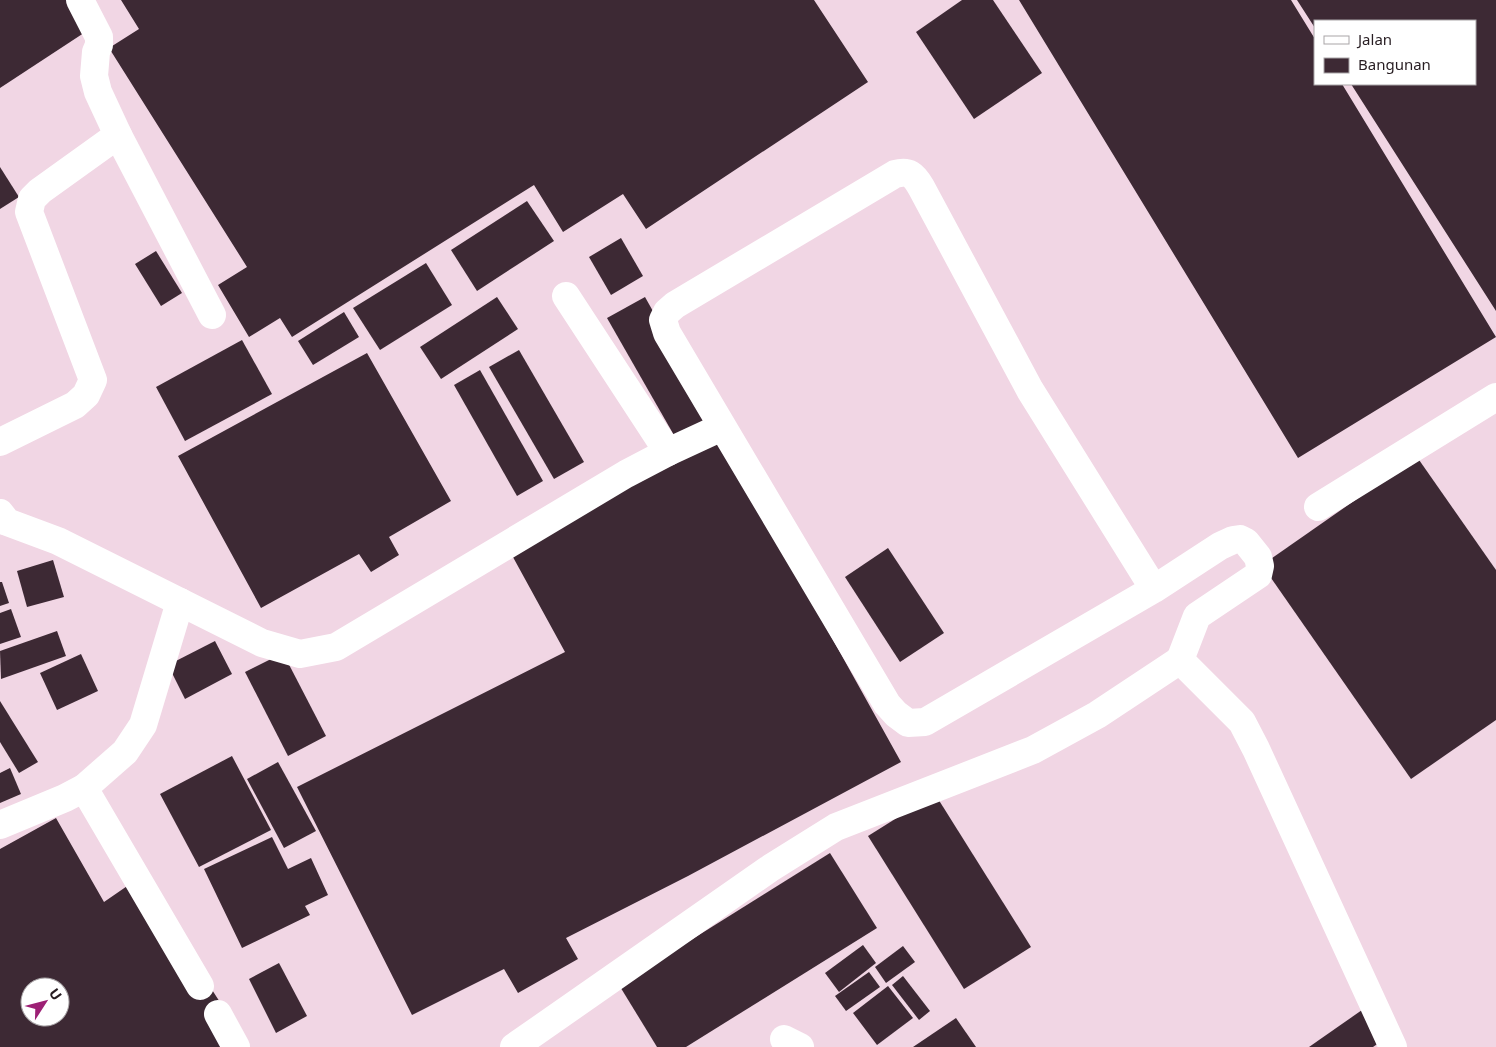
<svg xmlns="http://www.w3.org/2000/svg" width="1496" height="1047" font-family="'Noto Sans',sans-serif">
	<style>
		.building { fill: #3d2934; fill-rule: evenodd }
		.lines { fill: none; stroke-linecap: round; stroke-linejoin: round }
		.minor { stroke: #fff; stroke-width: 28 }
	</style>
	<rect width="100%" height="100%" fill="#f1d6e4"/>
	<g class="building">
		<path d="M0,0h75l18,27 -93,61z"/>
		<path d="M121,0h693l54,82 -222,147 -23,-35 -60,38 -29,-47 -242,152 -12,-19 -31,19 -31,-52 29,-18 -138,-219 30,-19z"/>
		<path d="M962,0h31l49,73 -68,46 -58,-87z"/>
		<path d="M1019,0h272l24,39v45h27l154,253 -198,121z"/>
		<path d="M1297,0h199v311l-145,-227h124v-63h-160v7z"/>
		<path d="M0,167l19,30 -19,12z"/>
		<path d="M527,201l27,40 -77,50 -26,-41z"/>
		<path d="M621,238l22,38 -32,19 -22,-38z"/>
		<path d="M156,251l26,42 -21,13 -26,-42z"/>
		<path d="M426,263l26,42 -72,45 -27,-42z"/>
		<path d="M497,297l21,32 -77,50 -21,-32z"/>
		<path d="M645,297l67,119 -37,21 -68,-119z"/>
		<path d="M344,312l15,25 -46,28 -15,-24z"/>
		<path d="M242,340l30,54 -87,47 -29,-54z"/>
		<path d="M519,350l65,112 -30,17 -65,-112z"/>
		<path d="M367,353l84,148 -62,36 10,18 -28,17 -12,-18 -98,54 -83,-152z"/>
		<path d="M480,370l63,111 -26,15 -63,-111z"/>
		<path d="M719,435l182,327 -213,114 -122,62 12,21 -60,34 -14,-24 -92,46 -115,-228 268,-135 -57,-104z"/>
		<path d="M1417,457l79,113v150l-85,59 -149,-214z"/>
		<path d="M888,548l56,85 -44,29 -55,-85z"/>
		<path d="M53,560l11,37 -37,10 -10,-36z"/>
		<path d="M0,582h2l7,21 -9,3z"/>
		<path d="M11,609l10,28 -21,7v-31z"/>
		<path d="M57,631l9,25 -65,23 -1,-28z"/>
		<path d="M215,641l17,33 -47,25 -17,-34z"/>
		<path d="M283,653l43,83 -38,20 -43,-84z"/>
		<path d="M81,654l17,37 -41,19 -17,-37z"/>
		<path d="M0,701l38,61 -19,11 -19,-31z"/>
		<path d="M232,756l39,74 -72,37 -39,-73z"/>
		<path d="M278,762l38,69 -32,17 -37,-69z"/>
		<path d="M10,768l11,26 -21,9v-30z"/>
		<path d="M935,794l96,153 -67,42 -96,-153z"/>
		<path d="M56,818l48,84 29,-20 74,100 18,28 -1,37h-224v-198zM30,987h30v30h-30z"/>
		<path d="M272,837l16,32 23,-11 17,37 -23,11 5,9 -68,33 -38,-79z"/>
		<path d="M830,853l47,75 -191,119h-29l-38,-62z"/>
		<path d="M863,945l13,18 -37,29 -14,-19z"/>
		<path d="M903,946l12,16 -29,21 -11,-16z"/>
		<path d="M279,963l28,53 -31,17 -27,-54z"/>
		<path d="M869,972l11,15 -34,24 -11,-15z"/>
		<path d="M903,976l27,35 -11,9 -27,-35z"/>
		<path d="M888,986l25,32 -36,27 -24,-32z"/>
		<path d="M1362,1010l21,30 -10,7h-64z"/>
		<path d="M956,1018l20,29h-63z"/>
	</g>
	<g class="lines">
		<g class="minor">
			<path d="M80,0l19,37v8l-3,7 -2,24 4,16 20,43 94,180"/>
			<path d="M0,442l75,-37 11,-10 7,-15 -64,-168 3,-13 8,-8 78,-56"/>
			<path d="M668,452l54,-25"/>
			<path d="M1318,507l178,-110"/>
			<path d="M0,513l7,9 51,19 204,102 38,11 36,-7 290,-173 42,-22 -102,-156"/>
			<path d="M1154,589l-124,-199 -109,-203c-7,-12 -12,-17 -26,-13l-220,131 -8,7 -4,8 4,13 220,371 9,10 12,9 17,-1 229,-133 66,-43 13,-6 7,-1 6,3 12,15 2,9 -2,9 -61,41 -17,44 62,62 14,27 137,298"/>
			<path d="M84,788l41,-36 18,-27 37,-123"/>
			<path d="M0,825l65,-27 19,-10 116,198"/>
			<path d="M218,1014l18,33"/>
			<path d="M784,1039l16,8"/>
			<path d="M514,1047l255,-178 67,-42 197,-77 64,-35 83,-55"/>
		</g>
	</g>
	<rect x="1314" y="20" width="162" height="65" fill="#ffffff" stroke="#a9a5a7"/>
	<rect x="1324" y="36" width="25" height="8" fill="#ffffff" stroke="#a9a5a7"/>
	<text x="1358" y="45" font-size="15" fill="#271d22">Jalan</text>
	<rect x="1324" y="58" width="25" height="15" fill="#3d2934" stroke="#a9a5a7"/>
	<text x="1358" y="70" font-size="15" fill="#271d22">Bangunan</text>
	<g transform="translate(45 1002) rotate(54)"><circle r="24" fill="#ffffff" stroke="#a9a5a7"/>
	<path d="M0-4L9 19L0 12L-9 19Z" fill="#9d2075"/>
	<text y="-8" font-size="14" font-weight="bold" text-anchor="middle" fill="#271d22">U</text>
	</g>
</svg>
